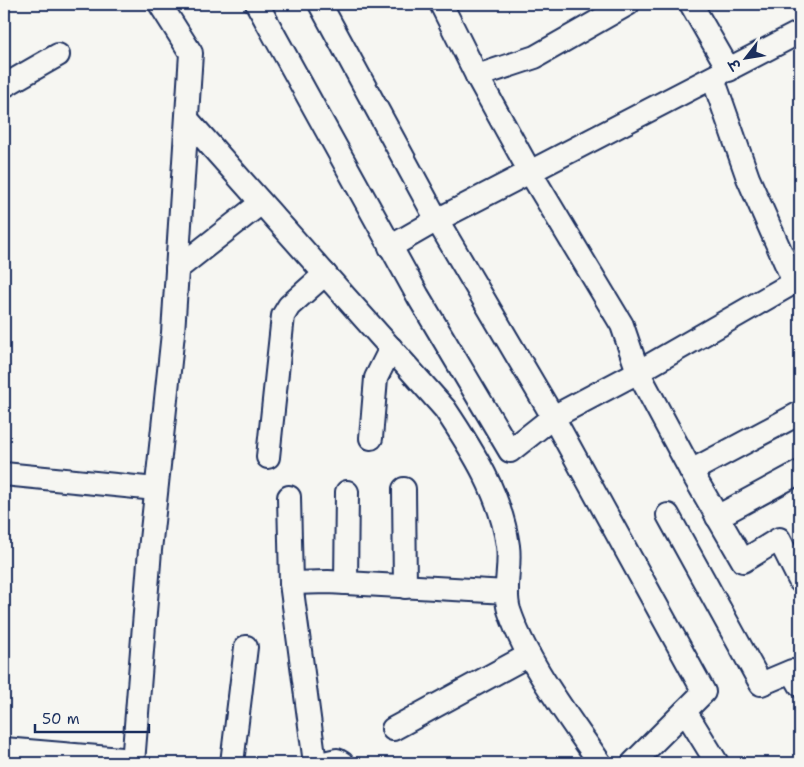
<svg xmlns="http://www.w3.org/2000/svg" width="804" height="767" font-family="'Shantell Sans','Playpen Sans Deva',sans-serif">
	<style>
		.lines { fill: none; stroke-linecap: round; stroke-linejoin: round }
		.minor-casing { stroke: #1b2f5e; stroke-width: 26 }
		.minor { stroke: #f6f6f2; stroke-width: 22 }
	</style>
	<rect width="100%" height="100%" fill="#f6f6f2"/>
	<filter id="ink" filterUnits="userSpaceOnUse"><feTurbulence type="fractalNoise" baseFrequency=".02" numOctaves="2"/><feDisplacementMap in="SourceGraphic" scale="10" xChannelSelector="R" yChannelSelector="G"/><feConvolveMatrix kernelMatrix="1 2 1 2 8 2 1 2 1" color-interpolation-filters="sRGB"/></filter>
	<g filter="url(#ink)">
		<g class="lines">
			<defs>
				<g id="minor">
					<path d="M257,4l161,292 92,155 43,-34 -116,-197 -117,-216"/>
					<path d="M441,4l36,72 53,96 92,153 16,47 53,99 52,90 36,-22 21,42"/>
					<path d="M691,4l38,66"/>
					<path d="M477,76l58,-19 93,-53"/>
					<path d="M713,78l35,100 46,104"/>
					<path d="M4,86l54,-31"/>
					<path d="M187,119l258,290c28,42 56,86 63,137 3,21 -5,44 1,64 17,52 60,107 91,153"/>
					<path d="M390,247l47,-27 363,-188"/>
					<path d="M177,269l84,-66"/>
					<path d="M371,438l5,-60 15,-30"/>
					<path d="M268,457l15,-141 6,-10 36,-32"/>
					<path d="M691,471l109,-58"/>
					<path d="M4,474l152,15"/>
					<path d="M404,489l1,98"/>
					<path d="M289,497l2,86 24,180"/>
					<path d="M668,515l93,169 31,-13 8,14"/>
					<path d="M717,517l83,-45"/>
					<path d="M291,583l37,-1 179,10"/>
					<path d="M346,583l1,-91"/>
					<path d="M685,711l32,52"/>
					<path d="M393,729l136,-74"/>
					<path d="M4,749l129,11"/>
					<path d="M133,763l17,-213 23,-217 18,-280 -31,-49"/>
					<path d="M232,763l14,-116"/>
					<path d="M324,763l13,-3 5,3"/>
					<path d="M633,763l71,-71 -151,-275 85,-45 162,-93"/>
				</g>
			</defs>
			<use href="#minor" class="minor-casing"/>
			<use href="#minor" class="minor"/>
		</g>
	</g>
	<rect width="804" height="767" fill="none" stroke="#f6f6f2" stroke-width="20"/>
	<rect x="10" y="10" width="784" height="747" fill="none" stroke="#1b2f5e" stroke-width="2" filter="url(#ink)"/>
	<g transform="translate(746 58) rotate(239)" stroke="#f6f6f2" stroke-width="4" paint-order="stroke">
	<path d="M0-4L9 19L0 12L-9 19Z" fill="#1b2f5e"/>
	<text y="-8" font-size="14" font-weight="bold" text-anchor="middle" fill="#1b2f5e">उ</text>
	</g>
	<path d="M35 724v8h114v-8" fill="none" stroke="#1b2f5e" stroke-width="2.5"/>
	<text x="42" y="724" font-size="15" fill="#1b2f5e" stroke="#f6f6f2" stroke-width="4" paint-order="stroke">50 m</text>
</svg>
